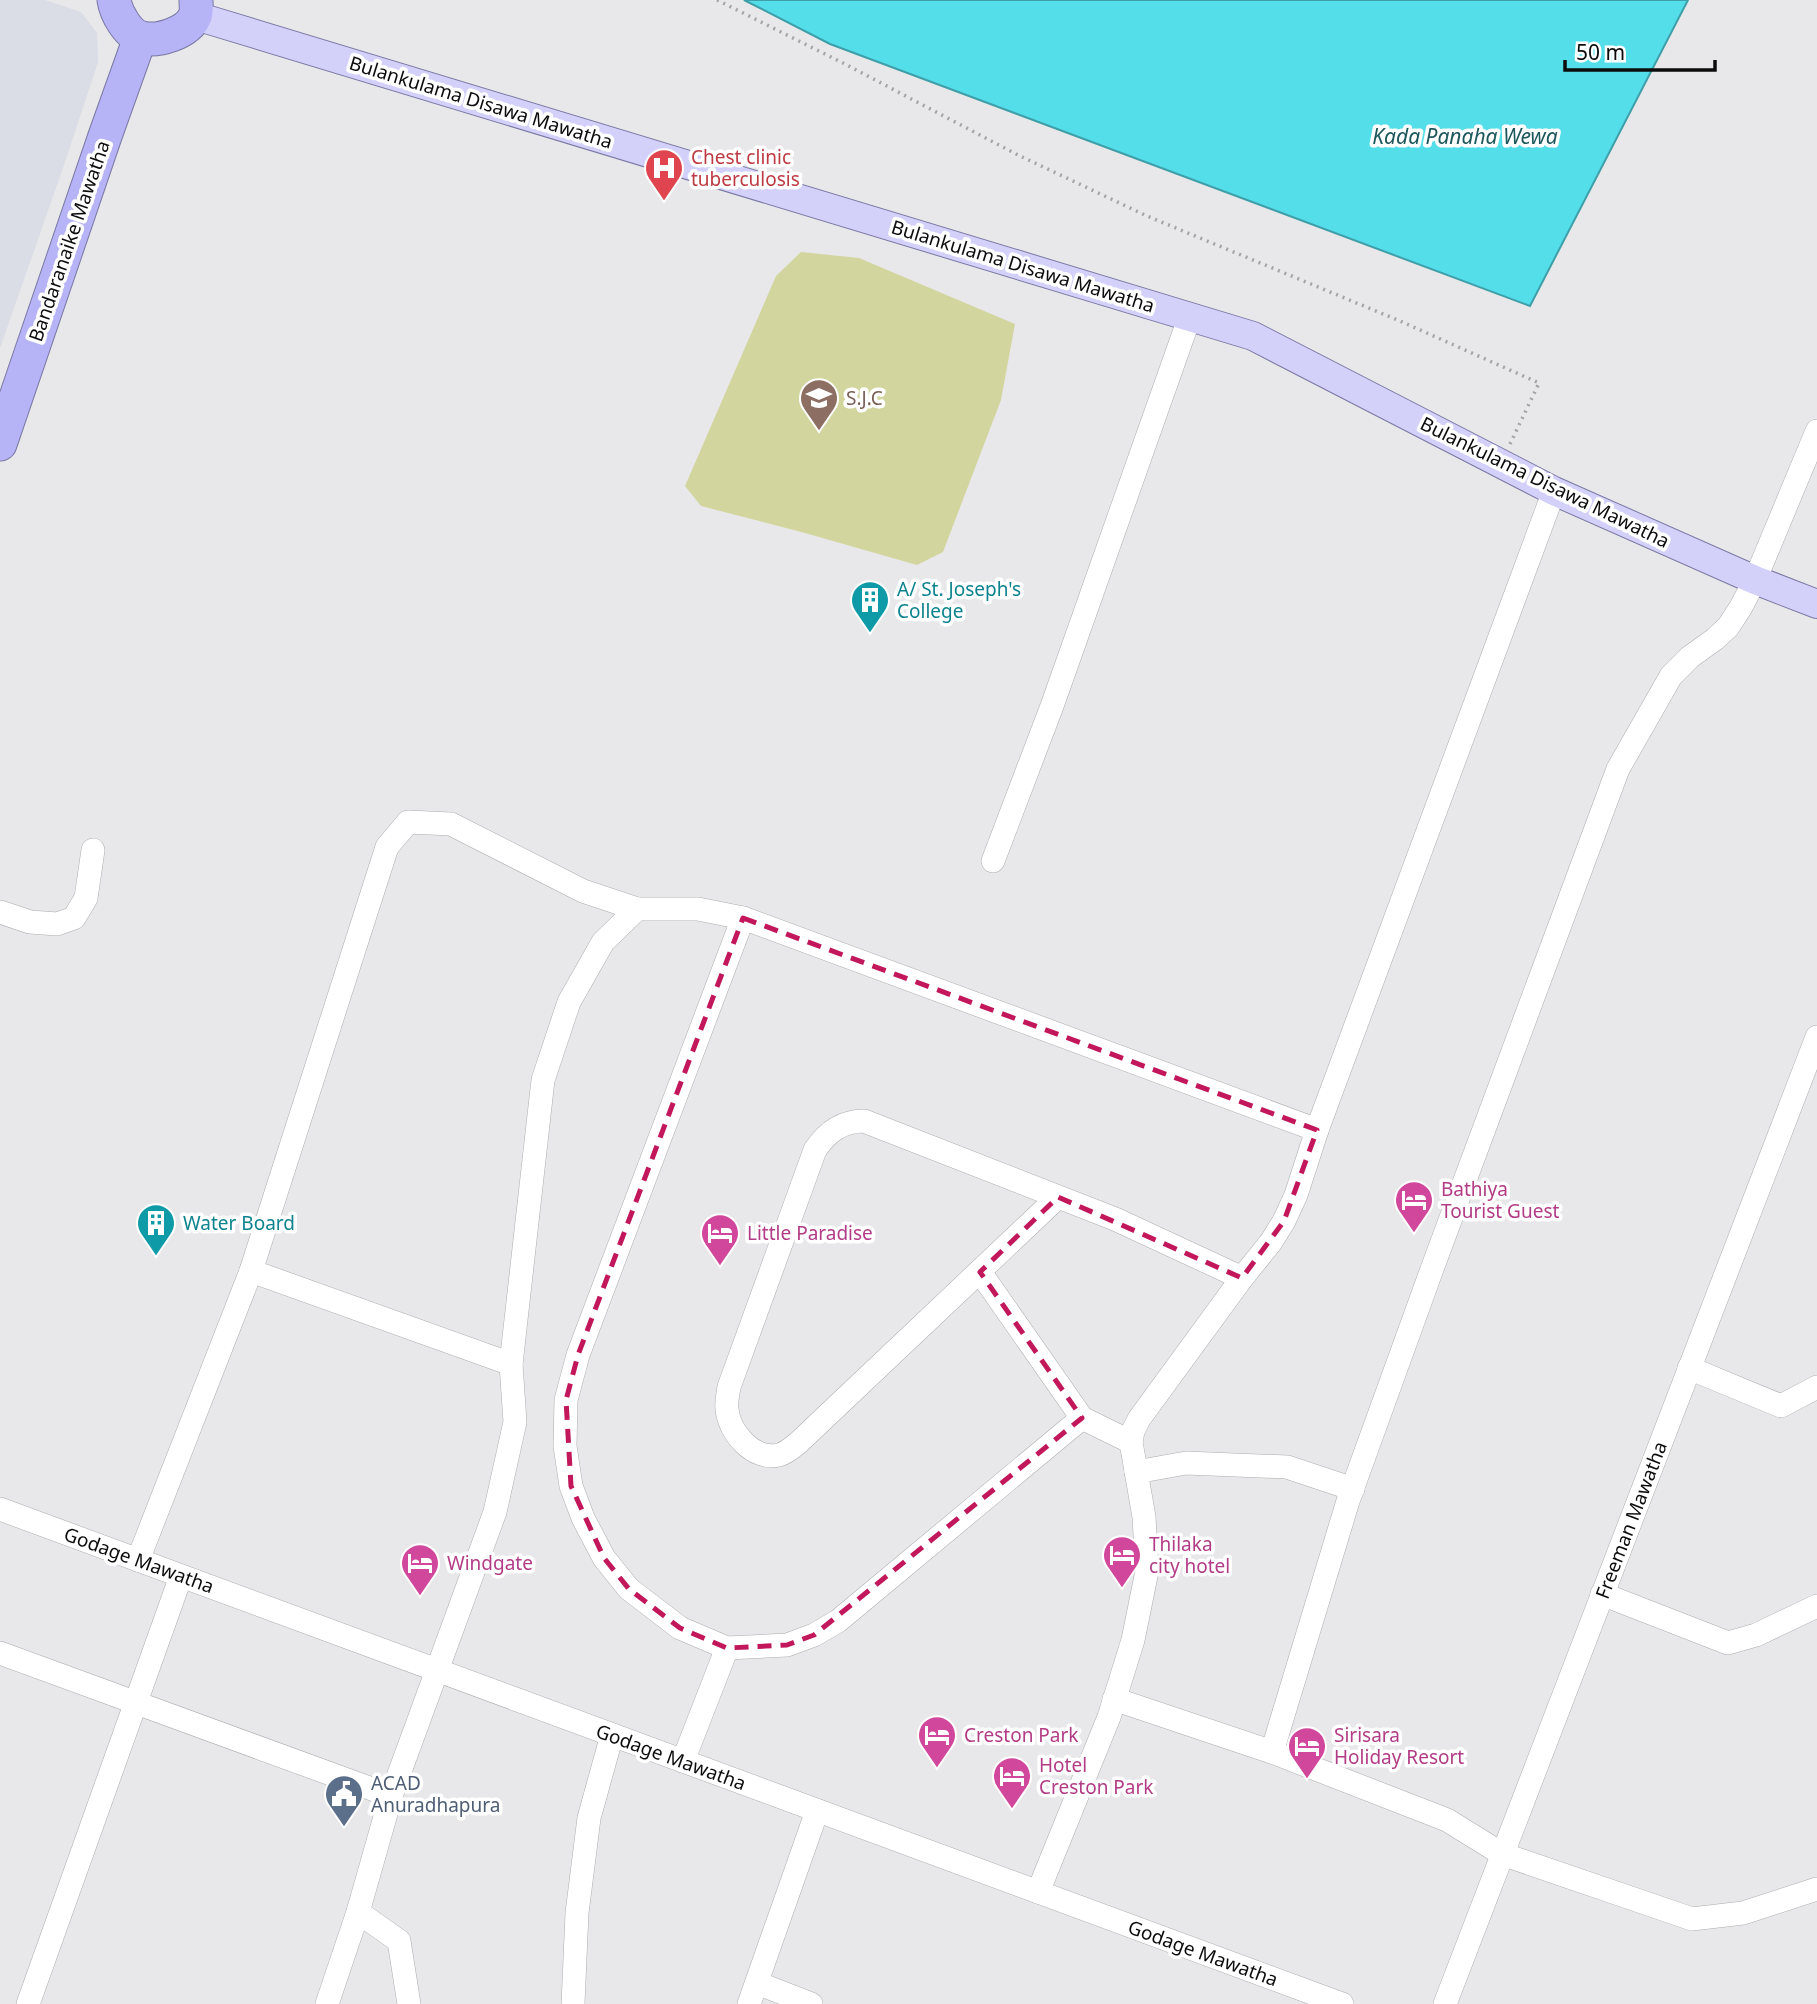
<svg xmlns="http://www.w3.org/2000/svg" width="1817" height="2004" font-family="'Noto Sans',sans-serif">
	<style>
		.built { fill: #dadce6 }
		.green { fill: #d3d59e }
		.water { fill: #53deea; stroke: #3e9fa8; stroke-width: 2 }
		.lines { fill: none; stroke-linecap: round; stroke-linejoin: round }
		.minor-casing { stroke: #acadaf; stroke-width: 24 }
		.major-casing { stroke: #7a79a4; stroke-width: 30 }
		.highway-casing { stroke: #7a79a4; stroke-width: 35 }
		.path { stroke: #a4a4a6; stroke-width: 3.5; stroke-dasharray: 2 5; stroke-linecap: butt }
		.minor { stroke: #fff; stroke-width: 23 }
		.major { stroke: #d3d1fa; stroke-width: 28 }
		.highway { stroke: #b6b3f6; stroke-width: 33 }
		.marked { fill: none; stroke: #c2185b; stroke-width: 5; stroke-dasharray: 14 9; stroke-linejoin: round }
		.labels { text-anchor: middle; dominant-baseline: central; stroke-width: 7; stroke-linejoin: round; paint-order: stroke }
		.street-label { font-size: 19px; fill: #0c0c0d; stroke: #fff }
		.health-label { font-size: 19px; fill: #be3a42; stroke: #fff; text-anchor: start }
		.education-label { font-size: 19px; fill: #785e54; stroke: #fff; text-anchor: start }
		.culture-label { font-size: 19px; fill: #0d838f; stroke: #fff; text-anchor: start }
		.hotel-label { font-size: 19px; fill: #b23c85; stroke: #fff; text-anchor: start }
		.service-label { font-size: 19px; fill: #4e5e75; stroke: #fff; text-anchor: start }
		.water-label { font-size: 21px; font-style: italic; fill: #1c575c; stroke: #fff }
	</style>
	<rect width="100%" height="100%" fill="#e8e8ea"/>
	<path class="built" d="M0,0h45l36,12 16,21 1,29 -34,103 -64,183z"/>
	<path class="green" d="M801,252l58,6 156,66 -14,76 -58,152 -26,13 -112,-32 -104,-27 -16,-20 91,-210z"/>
	<path class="water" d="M744,0h944l-158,306 -700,-262z"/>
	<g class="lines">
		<defs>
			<g id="minor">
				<path d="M993,861l59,-155 138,-390"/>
				<path d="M0,912l30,10 27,2 17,-6 12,-20 7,-48"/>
				<path d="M743,918l-165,437 -12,45 -1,46 6,40 12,32 21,40 25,31 51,39 47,20 60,-3 27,-10 24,-14 244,-203"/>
				<path d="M1058,1197l-260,246c-6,5 -12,10 -19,12 -26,6 -50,-23 -52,-46 -1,-8 1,-15 2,-22l86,-237c12,-18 27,-29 49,-29l251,98 127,59"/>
				<path d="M251,1271l260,93"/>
				<path d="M980,1272l102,146 49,24"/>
				<path d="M1689,1368l92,38 36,-19"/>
				<path d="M1136,1472l50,-9 101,4 66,22"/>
				<path d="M0,1509l1342,495"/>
				<path d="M138,1560l113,-289 136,-424 21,-25 43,2 132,67 54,18"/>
				<path d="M1602,1594l126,49 28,-8 61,-29"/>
				<path d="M0,1653l391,143"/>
				<path d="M1114,1699l158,53 175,68 55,34 190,65 51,-6 74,-24"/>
				<path d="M1272,1752l76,-251 84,-232 186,-500 53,-93 19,-19 25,-18 13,-12 13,-20 14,-27 62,-149"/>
				<path d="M683,1761l44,-113"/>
				<path d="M1038,1892l71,-175 24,-77 14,-69 -3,-54 -13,-75 2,-11 6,-12 103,-141 29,-36 13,-21 12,-26 21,-65 237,-639"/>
				<path d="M358,1912l41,29 10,63"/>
				<path d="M757,1983l54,21"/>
				<path d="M28,2004l153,-428"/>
				<path d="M327,2004l31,-92 33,-116 104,-284 20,-90 -4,-58 32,-284 26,-78 34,-60 34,-33h61l45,9 574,212"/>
				<path d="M573,2004l4,-91 12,-95 23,-83"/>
				<path d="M749,2004l68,-193"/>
				<path d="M1445,2004l372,-967"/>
			</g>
			<path id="major" d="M196,16l1057,320 301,155 201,89 62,24"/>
			<g id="highway">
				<path d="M114,0c2,13 14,35 28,38 16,4 46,-5 53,-22 2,-4 1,-11 1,-16"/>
				<path d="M0,444l105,-308 35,-98"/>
			</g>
		</defs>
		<use href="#minor" class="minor-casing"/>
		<use href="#major" class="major-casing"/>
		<use href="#highway" class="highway-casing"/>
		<path class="path" d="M717,0l126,63 175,92 129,61 253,105 139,62 -29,61"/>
		<use href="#minor" class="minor"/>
		<use href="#major" class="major"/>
		<use href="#highway" class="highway"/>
	</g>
	<path class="marked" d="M743,918l574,212 -33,91 -42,57 -184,-81 -78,75 102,146 -268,217 -27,10 -60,3 -47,-20 -51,-39 -25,-31 -33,-72 -5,-86 12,-45z"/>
	<defs>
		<symbol id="hospital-pin" viewBox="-11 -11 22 30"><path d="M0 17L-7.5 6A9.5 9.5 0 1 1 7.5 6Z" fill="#e0444e" stroke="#fff"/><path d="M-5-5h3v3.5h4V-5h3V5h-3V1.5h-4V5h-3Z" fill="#fff"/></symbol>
		<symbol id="school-pin" viewBox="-11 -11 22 30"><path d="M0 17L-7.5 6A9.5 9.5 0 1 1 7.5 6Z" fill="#8d6e63" stroke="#fff"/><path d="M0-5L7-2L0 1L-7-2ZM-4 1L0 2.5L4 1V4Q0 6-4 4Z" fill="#fff"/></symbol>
		<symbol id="building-pin" viewBox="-11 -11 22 30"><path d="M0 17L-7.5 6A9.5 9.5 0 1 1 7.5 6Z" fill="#0f9aa8" stroke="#fff"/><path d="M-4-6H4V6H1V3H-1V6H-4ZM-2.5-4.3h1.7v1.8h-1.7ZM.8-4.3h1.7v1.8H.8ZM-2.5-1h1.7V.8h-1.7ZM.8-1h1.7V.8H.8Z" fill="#fff"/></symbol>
		<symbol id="hotel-pin" viewBox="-11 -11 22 30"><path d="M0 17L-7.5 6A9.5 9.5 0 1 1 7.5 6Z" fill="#d1479c" stroke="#fff"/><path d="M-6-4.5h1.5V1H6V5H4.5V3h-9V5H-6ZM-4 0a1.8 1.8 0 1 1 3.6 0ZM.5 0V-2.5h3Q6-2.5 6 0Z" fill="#fff"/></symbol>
		<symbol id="civic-pin" viewBox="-11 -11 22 30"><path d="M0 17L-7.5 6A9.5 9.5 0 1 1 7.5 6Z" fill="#5c6f8a" stroke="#fff"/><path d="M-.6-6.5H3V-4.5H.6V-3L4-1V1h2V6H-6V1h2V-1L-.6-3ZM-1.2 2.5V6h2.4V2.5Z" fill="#fff"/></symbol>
	</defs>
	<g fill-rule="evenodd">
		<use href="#hospital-pin" x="642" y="146" width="44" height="60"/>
		<use href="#school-pin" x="797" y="376" width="44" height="60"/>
		<use href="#building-pin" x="848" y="578" width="44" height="60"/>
		<use href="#hotel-pin" x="1392" y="1178" width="44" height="60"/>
		<use href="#building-pin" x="134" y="1201" width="44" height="60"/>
		<use href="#hotel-pin" x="698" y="1211" width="44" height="60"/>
		<use href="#hotel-pin" x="1100" y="1533" width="44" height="60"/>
		<use href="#hotel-pin" x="398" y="1541" width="44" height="60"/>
		<use href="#hotel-pin" x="915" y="1713" width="44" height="60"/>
		<use href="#hotel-pin" x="1285" y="1724" width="44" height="60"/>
		<use href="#hotel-pin" x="990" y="1754" width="44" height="60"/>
		<use href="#civic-pin" x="322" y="1772" width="44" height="60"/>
	</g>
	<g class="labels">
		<g class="street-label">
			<text transform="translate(481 102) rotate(17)">Bulankulama Disawa Mawatha</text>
			<text transform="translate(69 241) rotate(-71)">Bandaranaike Mawatha</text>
			<text transform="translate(1023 266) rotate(17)">Bulankulama Disawa Mawatha</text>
			<text transform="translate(1545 482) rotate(26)">Bulankulama Disawa Mawatha</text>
			<text transform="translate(1631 1520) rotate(-69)">Freeman Mawatha</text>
			<text transform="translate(139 1560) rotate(20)">Godage Mawatha</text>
			<text transform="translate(671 1757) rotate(20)">Godage Mawatha</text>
			<text transform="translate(1203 1953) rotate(20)">Godage Mawatha</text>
		</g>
		<g class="health-label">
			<text x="691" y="157">Chest clinic<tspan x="691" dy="22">tuberculosis</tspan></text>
		</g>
		<g class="education-label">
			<text x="846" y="398">S.J.C</text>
		</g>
		<g class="culture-label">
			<text x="897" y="589">A/ St. Joseph's<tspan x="897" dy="22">College</tspan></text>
			<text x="183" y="1223">Water Board</text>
		</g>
		<g class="hotel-label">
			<text x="1441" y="1189">Bathiya<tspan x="1441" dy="22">Tourist Guest</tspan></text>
			<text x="747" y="1233">Little Paradise</text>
			<text x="1149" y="1544">Thilaka<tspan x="1149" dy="22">city hotel</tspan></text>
			<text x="447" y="1563">Windgate</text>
			<text x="964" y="1735">Creston Park</text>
			<text x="1334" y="1735">Sirisara<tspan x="1334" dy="22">Holiday Resort</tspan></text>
			<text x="1039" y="1765">Hotel<tspan x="1039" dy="22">Creston Park</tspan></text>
		</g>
		<g class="service-label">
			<text x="371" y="1783">ACAD<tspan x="371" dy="22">Anuradhapura</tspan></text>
		</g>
		<g class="water-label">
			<text x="1465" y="136">Kada Panaha Wewa</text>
		</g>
	</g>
	<path d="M1565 60v10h150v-10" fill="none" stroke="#0c0c0d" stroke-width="3.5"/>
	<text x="1576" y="60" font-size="21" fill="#0c0c0d" stroke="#ffffff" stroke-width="5" paint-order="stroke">50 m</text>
</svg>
